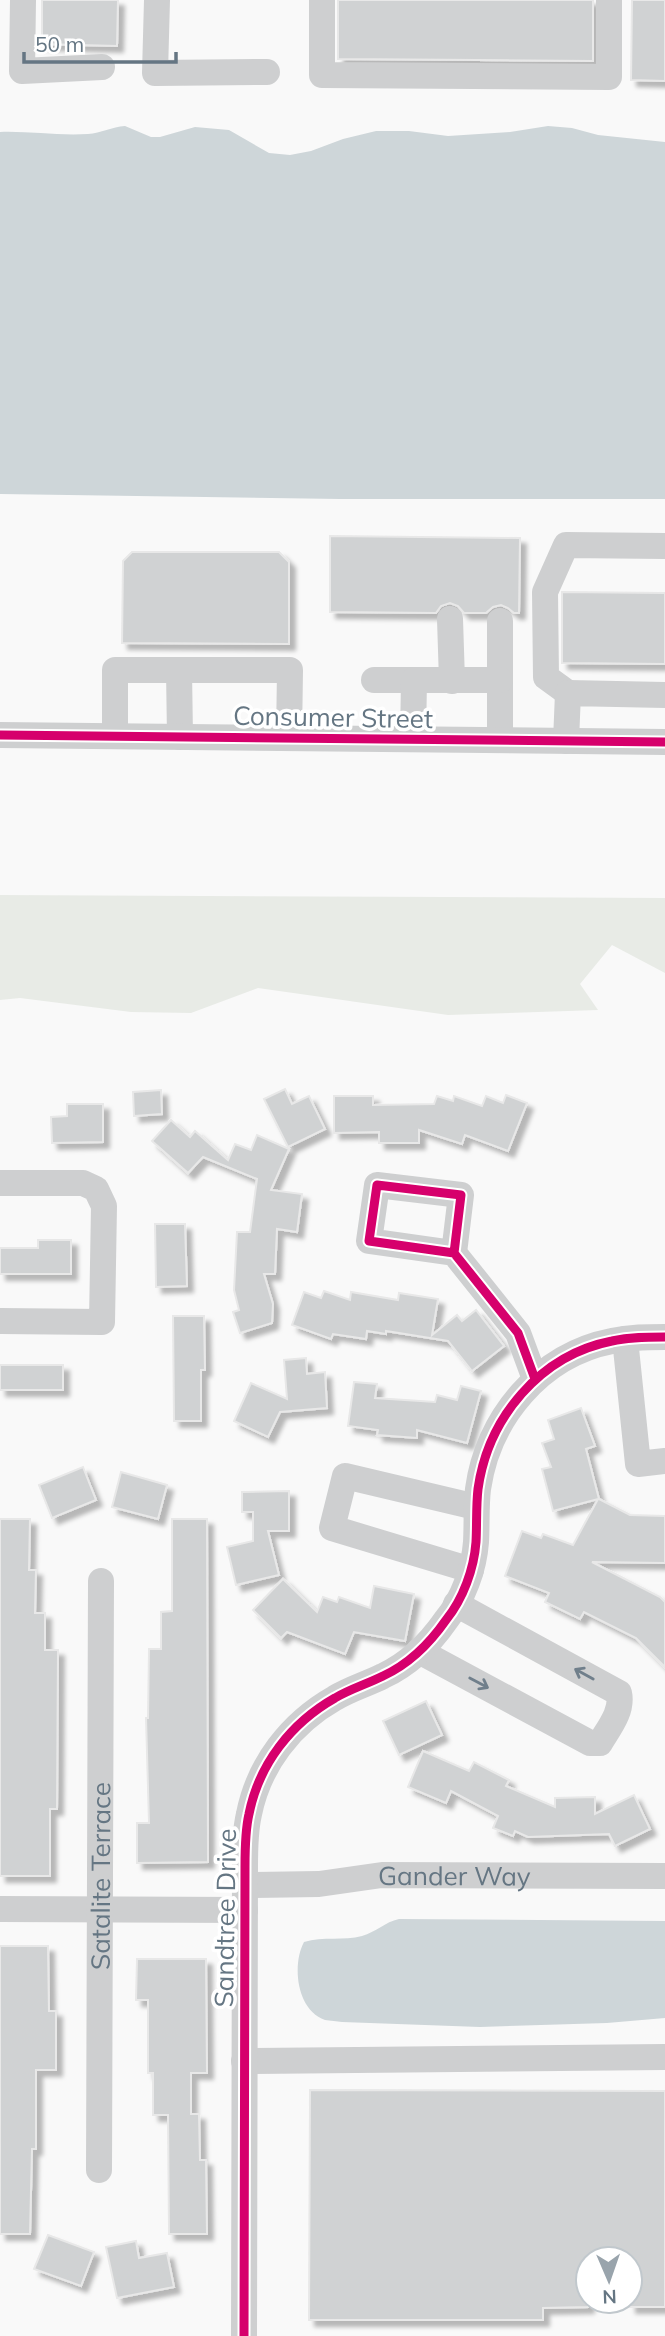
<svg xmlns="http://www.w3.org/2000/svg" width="665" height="2336" font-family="Mulish,sans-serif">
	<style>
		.green { fill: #e8ebe6 }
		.water { fill: #ced6d9 }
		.building { fill: #d0d2d3; stroke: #e8e8e8; stroke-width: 2; filter: url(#shadow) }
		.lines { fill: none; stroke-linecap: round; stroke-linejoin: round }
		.minor { stroke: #cecfd0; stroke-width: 26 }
		.cycleway-casing { stroke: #fff; stroke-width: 13 }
		.cycleway { stroke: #d6006c; stroke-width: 9 }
		.oneway { stroke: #707f8b }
		.labels { text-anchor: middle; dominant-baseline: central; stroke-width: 7; stroke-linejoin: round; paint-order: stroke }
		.street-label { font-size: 26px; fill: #657683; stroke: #fff }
	</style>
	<defs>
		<filter id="shadow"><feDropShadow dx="6" dy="6" stdDeviation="2" flood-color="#0004"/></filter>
	</defs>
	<rect width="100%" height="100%" fill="#f9f9f9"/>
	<path class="green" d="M0,895l665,3v75l-53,-28 -32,39 18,26 -150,5 -190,-27 -67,25 -60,-1 -111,-14 -20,2z"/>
	<g class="water">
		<path d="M125,126l26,11h9l35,-10 34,3 40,23 21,2 21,-4 32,-12 33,-8h33l39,5 62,-4 38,-6 24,2 26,7 67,7v357h-325l-340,-5v-362c29,-1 59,4 88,2 13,-1 24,-7 37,-8z"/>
		<path d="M399,1919l266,2v97l-58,5 -127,4 -138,-5c-5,-1 -12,-1 -17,-2 -29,-10 -33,-56 -21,-78 19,-6 40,-1 58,-6 14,-4 23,-14 37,-17z"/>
	</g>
	<g class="building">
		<path d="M42,0h76l-1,46 -75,-2z"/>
		<path d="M338,0h255v61l-255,-2z"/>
		<path d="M632,0h33v81l-34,-1z"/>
		<path d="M330,536l190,2 -1,75h-5l-6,-5 -7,-3 -8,2 -7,6h-22l-6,-7 -8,-3 -9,3 -5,7 -106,-1z"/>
		<path d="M132,552h147l10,10v82l-167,-1 1,-82z"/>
		<path d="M562,592l103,1v71l-103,-1z"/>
		<path d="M285,1089l7,15 17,-8 16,33 -37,18 -24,-48z"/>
		<path d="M161,1090l1,24 -28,2 -1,-24z"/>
		<path d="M506,1095l21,8 -19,48 -43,-16 -3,9 -43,-14v13h-40v-11l-45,1v-37h39v9l61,-1 3,-8 16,5 1,-5 28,10 4,-10 17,7z"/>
		<path d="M67,1104h36v38l-51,1 -1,-26 16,-1z"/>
		<path d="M171,1120l19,17 5,-6 33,29 7,-16 16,6 6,-15 32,14 -18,41 31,4 -5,38 -20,-3 -2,45h-11l9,30 -1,19 -32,10 -7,-21 6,-2 -5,-20 3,-58h13l7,-53 -54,-22 -15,16 -36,-32z"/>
		<path d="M155,1224h30l2,62 -31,1z"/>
		<path d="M38,1240h33v34h-71v-26h38z"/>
		<path d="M324,1291l26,9 1,-8 47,8 1,-7 39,6 -6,36 25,-20 5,6 14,-11 28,36 -32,25 -24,-30 -62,-10v3l-19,-3 -1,8 -33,-5 -2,5 -39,-14 12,-33 17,6z"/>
		<path d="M173,1316h31l1,54h-4v51h-27z"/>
		<path d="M306,1358l1,16 18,-2 2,36 -47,4 -12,25 -34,-16 17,-38 36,16 -3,-39z"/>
		<rect x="0" y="1365" width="63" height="25"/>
		<path d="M354,1382l23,2 -2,14 60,4 2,-7 20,5 4,-14 20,5 -14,52 -50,-13v8l-40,-3 1,-5 -30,-4z"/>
		<path d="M581,1408l14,38 -9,3 13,50 31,16 35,1v47l-73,-1 68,35 5,5v65l-29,-29 -52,-26 -4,7 -35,-17 4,-9 -44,-17 17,-45 19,7 2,-4 30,11 25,-46 -45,12 -11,-42 9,-2 -9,-24 12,-4 -6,-19z"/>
		<path d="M83,1467l13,33 -44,18 -13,-33z"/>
		<path d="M121,1472l46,13 -9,34 -46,-12z"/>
		<path d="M289,1491v40h-21l11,44 -43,10 -9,-38 26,-6v-29h-11v-20z"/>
		<path d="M0,1519h30l-1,51h7l-1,43h10v37h13l-1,159h-7v67h-50z"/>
		<path d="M172,1519h35l1,343 -71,1v-40h12l-3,-105h2l1,-69h12v-37l11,-1z"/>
		<path d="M283,1579l34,33 6,-15 14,5 2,-5 31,11 4,-22 40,8 -9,47 -51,-9 -9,22 -58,-22 -6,6 -28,-28z"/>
		<path d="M426,1701l16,34 -43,20 -16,-34z"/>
		<path d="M423,1751l46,20 5,-9 35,18 -3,6 49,21v-9l40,-1v17l39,-19 16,34 -35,17 -6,-12 -81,3 -13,-6 -2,5 -20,-8 5,-12 -47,-25 -5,12 -38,-16z"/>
		<path d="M0,1946h48l1,65h7v59h-20v79h-4l-2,85h-30z"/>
		<path d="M137,1959h69l1,114h-16v41h8l1,46h6l1,74h-38l-1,-119h-15v-42h-5v-73h-12z"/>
		<path d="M310,2090l355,1v216h-35v-48h-42v48l-45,1v12h-234z"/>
		<path d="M48,2235l46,17 -13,34 -47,-17z"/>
		<path d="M136,2241l3,17 28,-5 7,34 -57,11 -11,-51z"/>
	</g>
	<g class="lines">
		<g class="minor">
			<path d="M23,0l-1,71 80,-4"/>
			<path d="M157,0l-2,73 112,-1"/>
			<path d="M322,0v75l287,2v-77"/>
			<path d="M450,619l2,62"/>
			<path d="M500,621v119"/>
			<path d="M179,670l1,67"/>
			<path d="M374,680h40"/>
			<path d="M568,693l-22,-16 -1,-85 21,-47 99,1"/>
			<path d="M0,735l665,7"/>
			<path d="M115,736v-66h175l-1,68"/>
			<path d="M413,739l1,-59h86"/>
			<path d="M566,741l2,-48 97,2"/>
			<path d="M0,1183h83l13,6 8,17 -2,116 -102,-1"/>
			<path d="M454,1253l-85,-12 8,-56 84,10 -7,58 64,80 17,46"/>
			<path d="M625,1339l13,125 27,-3"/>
			<path d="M471,1570l-139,-42 13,-52 131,31"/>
			<path d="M419,1651l171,92h10c9,-15 23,-32 19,-50l-163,-89"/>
			<path id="s1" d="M245,1885l74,-1 63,-9 283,1"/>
			<path d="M0,1909l245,1"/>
			<path d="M244,2061l421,-4"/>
			<path id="s2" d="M99,2170l2,-589"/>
			<path d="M244,2336l1,-469c0,-18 0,-36 4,-53 10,-50 42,-91 86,-116 15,-9 32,-14 48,-22 26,-12 47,-33 63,-56 17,-21 28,-51 30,-78 1,-18 0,-36 2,-53 10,-71 62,-134 134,-148 18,-4 35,-4 53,-4"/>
		</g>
		<defs>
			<g id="cycleway">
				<path d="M0,735l665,7"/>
				<path d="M454,1253l-85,-12 8,-56 84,10 -7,58 64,80 17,46"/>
				<path d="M244,2336l1,-469c0,-18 0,-36 4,-53 10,-50 42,-91 86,-116 15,-9 32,-14 48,-22 26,-12 47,-33 63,-56 17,-21 28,-51 30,-78 1,-18 0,-36 2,-53 10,-71 62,-134 134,-148 18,-4 35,-4 53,-4"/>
			</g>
		</defs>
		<use href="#cycleway" class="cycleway-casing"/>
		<use href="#cycleway" class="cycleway"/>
	</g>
	<defs><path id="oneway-shaft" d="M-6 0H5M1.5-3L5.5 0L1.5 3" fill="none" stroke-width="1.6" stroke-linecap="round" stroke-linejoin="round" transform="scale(1.75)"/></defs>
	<g class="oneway">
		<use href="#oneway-shaft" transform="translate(584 1674) rotate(-151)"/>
		<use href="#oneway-shaft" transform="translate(479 1683) rotate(28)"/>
	</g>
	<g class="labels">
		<g class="street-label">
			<text transform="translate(333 717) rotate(1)">Consumer Street</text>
			<text stroke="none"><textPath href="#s2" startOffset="294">Satalite Terrace</textPath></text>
			<text stroke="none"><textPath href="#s1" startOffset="210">Gander Way</textPath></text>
			<text transform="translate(225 1918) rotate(-89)">Sandtree Drive</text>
		</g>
	</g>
	<g transform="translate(609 2280) rotate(178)"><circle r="33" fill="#ffffff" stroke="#c1c8cd" stroke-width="2"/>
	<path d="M0-5L12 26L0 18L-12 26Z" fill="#99a4ac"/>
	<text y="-10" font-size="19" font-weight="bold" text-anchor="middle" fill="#657683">N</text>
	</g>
	<path d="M24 52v10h152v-10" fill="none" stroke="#657683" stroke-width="3.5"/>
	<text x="35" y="52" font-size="21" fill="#657683" stroke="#ffffff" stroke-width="5" paint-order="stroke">50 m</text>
</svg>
